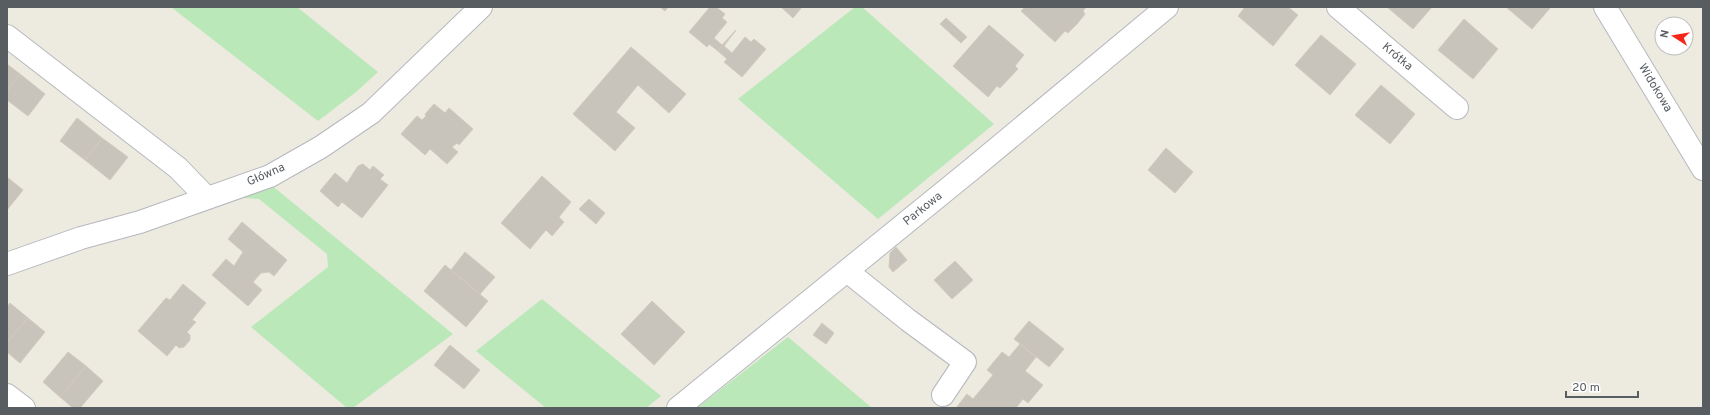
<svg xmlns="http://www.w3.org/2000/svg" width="1710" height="415" font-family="Overpass,sans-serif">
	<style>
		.green { fill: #bae8b9 }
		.building { fill: #c8c4bc; stroke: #d2cbbd }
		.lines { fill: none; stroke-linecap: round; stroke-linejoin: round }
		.minor-casing { stroke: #b5b8be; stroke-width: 24 }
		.minor { stroke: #fff; stroke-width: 22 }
		.labels { text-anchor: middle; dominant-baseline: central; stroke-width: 3; stroke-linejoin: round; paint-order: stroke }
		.street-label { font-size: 12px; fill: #585d62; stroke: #fff }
	</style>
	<rect width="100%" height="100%" fill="#edeadf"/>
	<g class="green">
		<path d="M171,7h126l81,65 -22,20 -38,29z"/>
		<path d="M855,7h7l132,117 -116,95 -140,-120z"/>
		<path d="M270,184l183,150 -100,74h-6l-96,-81 77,-60 -1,-13 -68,-55 -15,-1z"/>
		<path d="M542,299l119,97 -15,12h-100l-70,-57z"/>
		<path d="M788,337l84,71h-175z"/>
	</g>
	<g class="building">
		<path d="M660,7h8l-3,4z"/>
		<path d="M710,7h6l9,7 -3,4 5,4 -13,16 8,7 14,-15 -18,21 -9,-7 -2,3 -18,-15z"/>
		<path d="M781,7h21l-9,11z"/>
		<path d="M1025,7h61l-3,4 2,3 -8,10 -9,9 -3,-2 -10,11 -34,-31z"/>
		<path d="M1245,7h43l10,8 -25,31 -35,-30z"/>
		<path d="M1387,7h45l-19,22z"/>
		<path d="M1506,7h45l-19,22z"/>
		<path d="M946,18l21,19 -6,6 -21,-19z"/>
		<path d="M1464,19l34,30 -25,30 -35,-29z"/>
		<path d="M989,25l35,30 -9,11 3,3 -18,19 -3,-2 -9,11 -35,-31z"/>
		<path d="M736,30l-12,16 8,7 13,-16 6,5 3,-3 12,10 -24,28 -18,-15 3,-3 -9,-8z"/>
		<path d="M1321,35l35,29 -26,31 -35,-30z"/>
		<path d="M631,47l55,47 -17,19 -31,-28 -22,27 19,16 -20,23 -42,-37z"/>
		<path d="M7,64l13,10 -13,17z"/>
		<path d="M20,74l25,20 -17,22 -21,-16v-9z"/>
		<path d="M1381,85l34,29 -25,30 -35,-29z"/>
		<path d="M434,104l11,9 4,-5 24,21 -14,16 -2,-2 -5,4 6,5 -11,12 -17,-15 -5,6 -24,-21 16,-18 5,4 4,-4 -1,-2z"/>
		<path d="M77,118l25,20 -17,22 -25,-19z"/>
		<path d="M102,138l26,19 -18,23 -25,-20z"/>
		<path d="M1166,148l27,24 -18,21 -27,-23z"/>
		<path d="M363,164l7,6 3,-4 11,9 -4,4 8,6 -26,33 -20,-16 -4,5 -18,-16 15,-18 12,10 11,-17z"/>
		<path d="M542,176l29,26 -12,15 5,5 -12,14 -6,-6 -16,19 -29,-26z"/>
		<path d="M7,177l16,13 -16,20z"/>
		<path d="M589,199l16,14 -9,11 -17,-15z"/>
		<path d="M242,222l45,38 -13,16 -5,-4 -8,1 -8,9 9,8 -14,16 -36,-31 14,-16 8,7 9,-14 -15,-13z"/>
		<path d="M896,247l11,13 -14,12 -4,-5 1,-14z"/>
		<path d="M465,252l30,25 -15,17 -29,-24z"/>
		<path d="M955,261l18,19 -21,19 -18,-19z"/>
		<path d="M445,265l43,36 -22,26 -42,-36z"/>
		<path d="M183,284l23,19 -14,17 4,2 -9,10 3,3v5l-6,7 -5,1 -3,-3 -9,11 -29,-25 28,-33 4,2z"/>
		<path d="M652,301l33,31 -31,33 -33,-31z"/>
		<path d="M10,303l18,15 -21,24v-35z"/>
		<path d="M28,318l17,14 -25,31 -13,-11v-10z"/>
		<path d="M1029,321l35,28 -15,18 -35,-28z"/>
		<path d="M822,323l12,10 -8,11 -13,-9z"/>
		<path d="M1020,344l16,13 -11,14 18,14 -15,18 -5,-4 -7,9h-60l11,-14 6,5 20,-24 -6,-5 15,-18 7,5z"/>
		<path d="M450,345l30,25 -16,19 -30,-24z"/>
		<path d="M68,352l18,14 -26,31 -17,-15z"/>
		<path d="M86,366l17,15 -23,27h-7l-13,-11z"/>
	</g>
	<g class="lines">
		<defs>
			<g id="minor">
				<path d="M1338,7l119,101"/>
				<path d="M1605,7l98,162"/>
				<path d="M7,36l171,132 29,30"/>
				<path d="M7,264l74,-26 59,-16 130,-46 51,-29 50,-34 110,-106"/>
				<path d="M847,271l61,49 57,42 -22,33"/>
				<path d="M7,395l17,13"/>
				<path d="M678,408l294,-239 195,-162"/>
			</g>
		</defs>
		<use href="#minor" class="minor-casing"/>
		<use href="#minor" class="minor"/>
	</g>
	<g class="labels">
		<g class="street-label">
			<text transform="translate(1397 57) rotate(40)">Krótka</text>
			<text transform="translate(1655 88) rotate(59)">Widokowa</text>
			<text transform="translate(266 175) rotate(-24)">Główna</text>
			<text transform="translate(923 209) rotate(-39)">Parkowa</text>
		</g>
	</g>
	<rect width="1710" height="415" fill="none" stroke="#585d62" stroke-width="16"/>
	<g transform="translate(1674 36) rotate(282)"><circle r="19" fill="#ffffff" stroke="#bcbec0"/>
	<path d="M0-3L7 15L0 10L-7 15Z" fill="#f8261a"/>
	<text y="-6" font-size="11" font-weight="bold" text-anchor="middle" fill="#585d62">N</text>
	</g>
	<path d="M1566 391v6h72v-6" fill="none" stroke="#585d62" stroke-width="2"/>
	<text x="1572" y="391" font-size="12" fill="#585d62" stroke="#ffffff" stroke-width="3" paint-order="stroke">20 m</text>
</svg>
